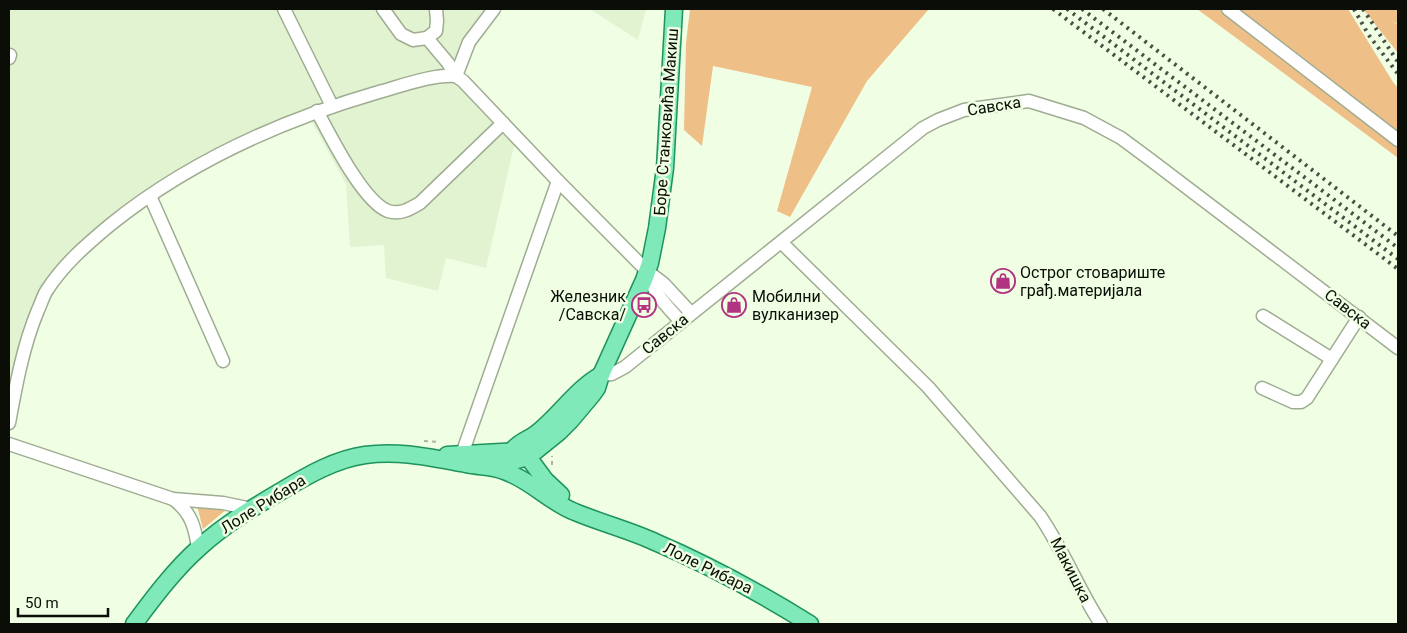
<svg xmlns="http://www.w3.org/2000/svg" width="1407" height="633" font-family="Roboto,sans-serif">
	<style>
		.built { fill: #e2f3d1 }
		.green { fill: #eec088 }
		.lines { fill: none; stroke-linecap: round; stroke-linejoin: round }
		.minor-casing { stroke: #9fac92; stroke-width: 15 }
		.major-casing { stroke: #1f935c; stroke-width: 19 }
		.path { stroke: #aab5a0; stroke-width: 2; stroke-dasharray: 4 4; stroke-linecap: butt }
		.minor { stroke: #fff; stroke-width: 12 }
		.major { stroke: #7fe9b9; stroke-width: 16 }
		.rail { stroke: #495043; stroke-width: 4; stroke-dasharray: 2.5 5; stroke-linecap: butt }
		.labels { text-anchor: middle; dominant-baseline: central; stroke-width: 5; stroke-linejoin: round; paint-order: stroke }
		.street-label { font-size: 16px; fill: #0a0e06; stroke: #f0fee3 }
		.poi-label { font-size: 16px; fill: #0a0e06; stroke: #f0fee3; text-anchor: start }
	</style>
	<rect width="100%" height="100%" fill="#f0fee3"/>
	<g class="built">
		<path d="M9,9h485l-38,67 60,61 -30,131 -40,-10 -8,33 -52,-13 -2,-33 -34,2 -4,-63 -38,-69 -174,91 -88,86 -37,131z"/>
		<path d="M590,9h56l-8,31z"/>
	</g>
	<g class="green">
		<path d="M690,9h239l-62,72 -77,136 -13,-6 35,-124 -99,-21 -11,80 -18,-16 2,-87z"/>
		<path d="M1197,9h151l45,73 5,6v70z"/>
		<path d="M1363,9h35v15l-6,-3 6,4v28z"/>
		<path d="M197,506l29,4 -23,19z"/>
	</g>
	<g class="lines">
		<defs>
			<g id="minor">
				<path d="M284,9l48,97"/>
				<path d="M383,9l18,25 12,6 14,-2 21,25 8,13 7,5 95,100 89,90 17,13 27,29"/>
				<path d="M1228,9l170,131"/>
				<path d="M427,38l9,-7 1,-10 -1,-12"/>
				<path d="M9,58l1,-3"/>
				<path d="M456,76l13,-34 25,-33"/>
				<path d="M317,111c13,24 46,91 71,100 12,4 22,-2 32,-8l83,-80"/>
				<path d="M150,196l73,165"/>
				<path d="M782,243l146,144 112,129c24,35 38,73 61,108"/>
				<path d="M647,271c5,21 20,35 34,51"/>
				<path d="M1263,316l69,43"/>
				<path d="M601,375l11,-1 13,-7 298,-239 15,-8 26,-10 65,-9 55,17 37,20 31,23 246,187"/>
				<path d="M1262,388l31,14h8l6,-4 52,-81"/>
				<path d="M9,423c7,-38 14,-77 29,-113 3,-6 5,-14 9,-20 17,-26 39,-45 63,-65 78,-63 172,-105 269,-133 22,-6 54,-18 77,-16"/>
				<path d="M9,444l164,55 50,4 29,6"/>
				<path d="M462,454l96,-273"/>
				<path d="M173,499c18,13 22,28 25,49"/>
			</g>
			<g id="major">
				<path d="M447,455l71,-4 10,6 17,23 16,15"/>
				<path d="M510,455c4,-11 18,-15 27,-22 22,-17 39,-44 64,-58"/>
				<path d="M491,467l37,-10 31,-25 12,-12 21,-25 5,-7 4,-13 43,-95 6,-17 7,-35 8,-60 9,-159"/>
				<path d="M134,624c20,-27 41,-55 66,-77 25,-23 54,-40 83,-57 25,-15 53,-31 82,-35 35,-5 67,3 101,9 13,3 26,2 38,7 27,9 45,31 71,41 26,11 54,18 80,30 54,23 105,51 155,82"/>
			</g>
		</defs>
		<use href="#minor" class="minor-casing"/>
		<use href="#major" class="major-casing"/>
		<g class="path">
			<path d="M424,441l15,1"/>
			<path d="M552,465v-9"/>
		</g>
		<use href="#minor" class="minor"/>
		<use href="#major" class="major"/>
		<g class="rail">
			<path d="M1053,9l345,260"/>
			<path d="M1067,9l331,250"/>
			<path d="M1082,9l316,239"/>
			<path d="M1103,9l295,227"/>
			<path d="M1354,9l14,25 30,40"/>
			<path d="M1363,9l35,53"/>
		</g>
	</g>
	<defs>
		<symbol id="shop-ring" viewBox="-11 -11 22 22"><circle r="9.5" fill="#f0fee3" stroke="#b13382" stroke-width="1.5"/><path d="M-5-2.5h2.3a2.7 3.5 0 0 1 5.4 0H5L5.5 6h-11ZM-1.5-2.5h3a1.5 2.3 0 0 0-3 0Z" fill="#b13382"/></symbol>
		<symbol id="bus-ring" viewBox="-11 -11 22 22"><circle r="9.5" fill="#f0fee3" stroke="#b13382" stroke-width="1.5"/><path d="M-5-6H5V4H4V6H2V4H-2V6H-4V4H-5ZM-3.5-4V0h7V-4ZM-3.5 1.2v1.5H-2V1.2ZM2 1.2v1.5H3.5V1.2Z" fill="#b13382"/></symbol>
	</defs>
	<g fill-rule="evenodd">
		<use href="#shop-ring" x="989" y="267" width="28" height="28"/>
		<use href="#bus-ring" x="630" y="291" width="28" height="28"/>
		<use href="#shop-ring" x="720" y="291" width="28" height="28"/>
	</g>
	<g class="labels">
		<g class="street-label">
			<text transform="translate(994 106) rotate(-9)">Савска</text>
			<text transform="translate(666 122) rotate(-86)">Боре Станковића Макиш</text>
			<text transform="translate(1348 309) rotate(38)">Савска</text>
			<text transform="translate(665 334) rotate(-39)">Савска</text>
			<text transform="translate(263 504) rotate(-32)">Лоле Рибара</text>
			<text transform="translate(708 568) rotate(26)">Лоле Рибара</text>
			<text transform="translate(1071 570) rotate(63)">Макишка</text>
		</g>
		<g class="poi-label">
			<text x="1020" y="272">Острог стовариште<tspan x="1020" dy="18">грађ.материјала</tspan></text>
			<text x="626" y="296" text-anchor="end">Железник<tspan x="626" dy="18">/Савска/</tspan></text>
			<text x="752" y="296">Мобилни<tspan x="752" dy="18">вулканизер</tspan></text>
		</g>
	</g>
	<rect width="1407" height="633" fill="none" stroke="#0a0e06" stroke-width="20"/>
	<path d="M18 608v8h90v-8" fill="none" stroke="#0a0e06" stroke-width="2.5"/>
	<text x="25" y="608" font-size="15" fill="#0a0e06" stroke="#f0fee3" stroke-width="4" paint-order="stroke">50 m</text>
</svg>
